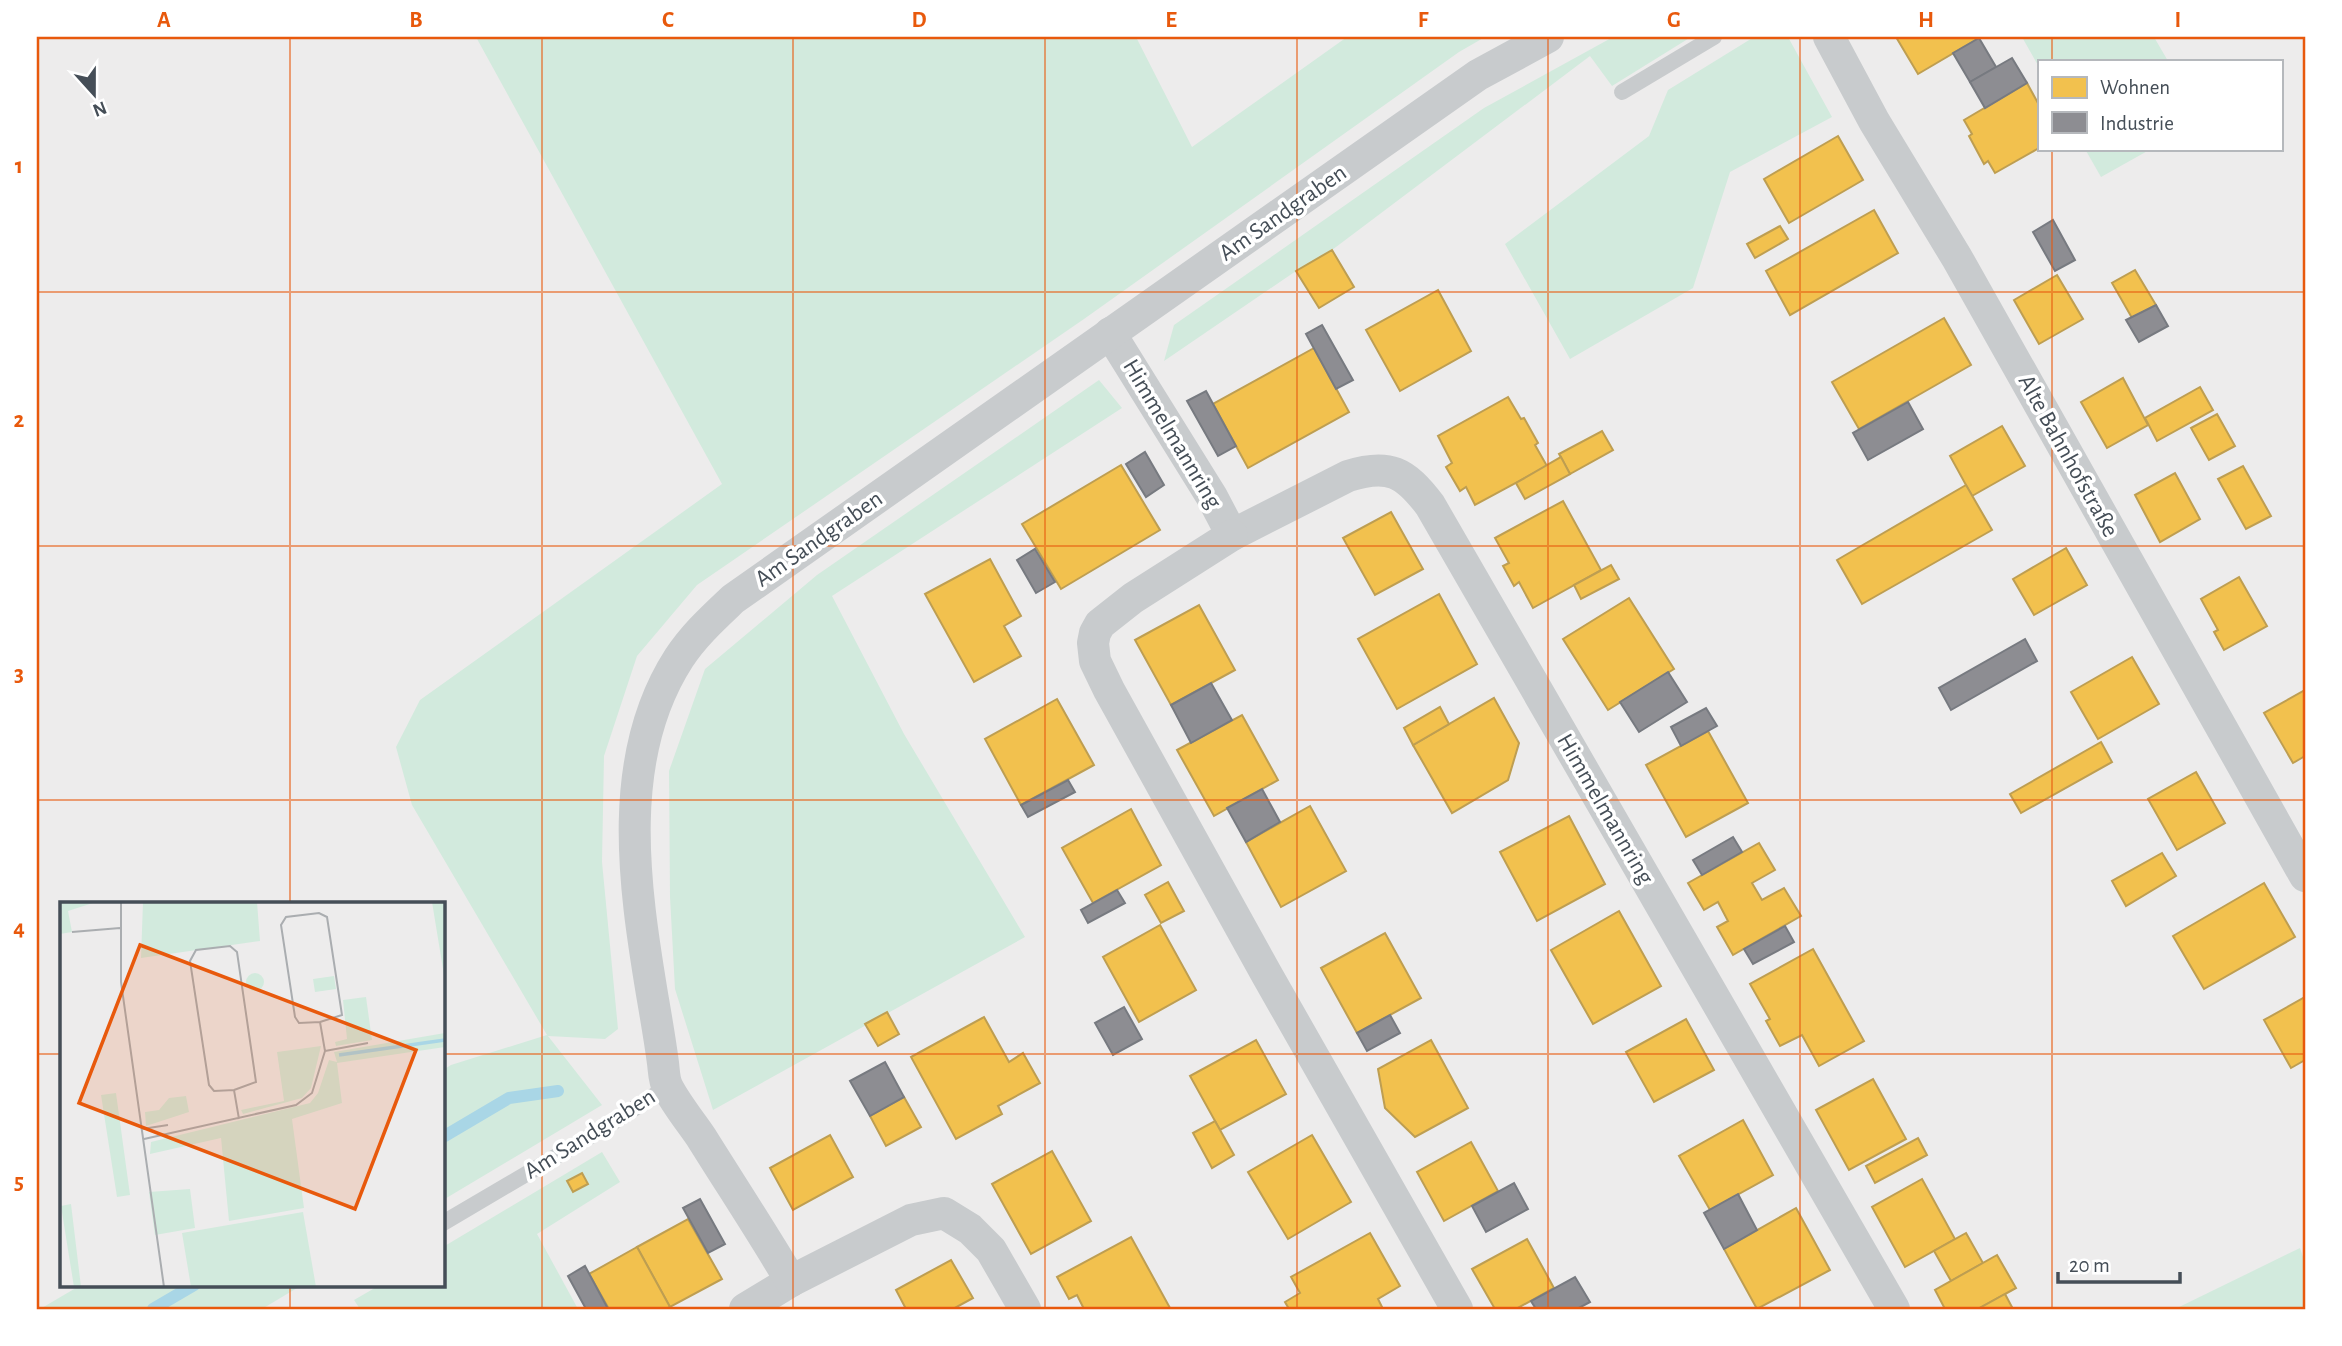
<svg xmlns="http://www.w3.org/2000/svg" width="2342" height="1346" font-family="'Alegreya Sans',sans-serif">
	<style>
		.green { fill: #d2eadd }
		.homes { fill: #f2c14e; stroke: #be9e51; stroke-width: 2 }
		.industry { fill: #8d8d92; stroke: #777a80; stroke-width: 2 }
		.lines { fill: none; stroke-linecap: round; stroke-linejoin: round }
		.stream { stroke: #a9d6e6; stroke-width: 12 }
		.lane { stroke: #c8cbcd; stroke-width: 16 }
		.street { stroke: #c8cbcd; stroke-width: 32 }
		.grid { fill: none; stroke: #e8590c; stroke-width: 2; stroke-opacity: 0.55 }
		.labels { text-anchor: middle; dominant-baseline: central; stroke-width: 7; stroke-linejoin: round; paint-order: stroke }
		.street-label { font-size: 24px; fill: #454e57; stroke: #fff }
		.inset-river { fill: none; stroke: #a9d6e6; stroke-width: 3.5 }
		.inset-road { fill: none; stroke: #aaadb0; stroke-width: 2 }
		.view { fill: #e8590c; fill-opacity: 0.15; stroke: #e8590c; stroke-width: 3.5 }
		.inset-edge { fill: none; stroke: #454e57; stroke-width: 3.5 }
		.neatline { fill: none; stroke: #e8590c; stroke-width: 2.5 }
		.grid-label { font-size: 23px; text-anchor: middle; font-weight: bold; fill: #e8590c }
	</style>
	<rect width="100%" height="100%" fill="#edecec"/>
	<g class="green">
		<path d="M476,37h660l56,110 155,-110h138l-26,15 -375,267 -387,266 -60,71 -33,100 -2,106 16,167 -13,10 -57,-3 54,69 -159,95v-130l8,-5 96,-30 -135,-230 -16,-58 24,-47 302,-216z"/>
		<path d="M1613,37h78l-79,49 -22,-30 -258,194 -36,21 -132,90 10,-36 310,-217z"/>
		<path d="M1754,37h34l44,80 -102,55 -37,116 -123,71 -65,-115 144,-108 19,-46z"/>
		<path d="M2022,37h132l14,24h-129v6z"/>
		<path d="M2085,149h66l-50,28z"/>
		<path d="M1099,380l23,28 -290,188 72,138 121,203 -312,173 -38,-121 -5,-92 -1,-126 36,-102 112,-94z"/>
		<path d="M602,1152l18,30 -83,52 41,75h-218l-6,-9 26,-15h63v-38z"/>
		<path d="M2300,1248l5,15v46h-130z"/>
		<path d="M81,1285h221l-40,24h-222z"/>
	</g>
	<g class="homes">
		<path d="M1896,37h82l1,1 -61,36z"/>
		<path d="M2027,83l12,22v43l-44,25 -7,-12 -4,3 -15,-28 3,-2 -8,-14z"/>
		<path d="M1838,136l25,44 -74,43 -25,-44z"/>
		<path d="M1874,210l24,43 -108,62 -24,-44z"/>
		<path d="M1780,226l8,13 -33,19 -8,-14z"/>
		<path d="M1332,250l22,37 -35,21 -23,-37z"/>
		<path d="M2135,270l21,35 -24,13 -20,-35z"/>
		<path d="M2057,275l26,44 -44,25 -25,-44z"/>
		<path d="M1438,290l33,61 -71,40 -34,-61z"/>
		<path d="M1944,318l27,47 -112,64 -27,-47z"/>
		<path d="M1314,348l35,64 -101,56 -35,-64z"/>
		<path d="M2123,378l25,47 -41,23 -26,-46z"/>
		<path d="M2200,387l13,23 -56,31 -12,-23z"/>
		<path d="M1508,397l13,22 3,-1 14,25 -3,2 12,21 -72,39 -9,-18 -6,4 -14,-24 6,-4 -14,-27z"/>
		<path d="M2217,414l18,32 -26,14 -18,-32z"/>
		<path d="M2002,426l23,40 -53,30 -22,-40z"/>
		<path d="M1602,431l11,19 -43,24 -11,-20z"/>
		<path d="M1561,457l9,17 -45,25 -9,-16z"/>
		<path d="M1121,465l39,65 -99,59 -39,-65z"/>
		<path d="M2243,466l28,50 -25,13 -28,-50z"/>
		<path d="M2175,473l25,46 -40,23 -25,-47z"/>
		<path d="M1966,485l26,45 -130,74 -25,-44z"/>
		<path d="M1563,501l38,69 -68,38 -14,-26 -5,4 -11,-20 6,-3 -14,-25z"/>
		<path d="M1391,512l32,57 -48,26 -32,-57z"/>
		<path d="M2066,548l21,37 -53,30 -21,-36z"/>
		<path d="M990,559l31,57 -17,10 17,30 -47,26 -49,-88z"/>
		<path d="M1611,565l8,14 -38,20 -7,-14z"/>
		<path d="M2239,577l28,49 -43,24 -10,-18 4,-2 -17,-31z"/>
		<path d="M1439,594l38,70 -80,45 -39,-70z"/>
		<path d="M1629,598l45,71 -66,41 -45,-71z"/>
		<path d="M1199,605l36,65 -64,35 -36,-65z"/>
		<path d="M2132,657l27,47 -61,35 -27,-47z"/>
		<path d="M2305,690v66l-12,7 -29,-50z"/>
		<path d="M1494,698l25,45 -11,37 -56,33 -39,-68z"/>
		<path d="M1057,699l37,66 -73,40 -36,-66z"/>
		<path d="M1440,707l9,17 -36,21 -9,-17z"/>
		<path d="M1242,715l36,65 -64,36 -37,-66z"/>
		<path d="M1708,731l40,72 -62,34 -40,-72z"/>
		<path d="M2101,742l11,20 -91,51 -11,-19z"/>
		<path d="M2196,772l29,51 -48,27 -29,-51z"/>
		<path d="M1310,806l36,65 -65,36 -35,-65z"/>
		<path d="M1131,809l30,56 -68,38 -31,-55z"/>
		<path d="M1569,816l36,68 -68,37 -37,-69z"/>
		<path d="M1759,843l16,27 -23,13 10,17 22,-12 17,28 -68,39 -16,-28 11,-6 -10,-19 -14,8 -16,-27z"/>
		<path d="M2162,853l14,23 -50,30 -14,-25z"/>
		<path d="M1168,882l16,29 -23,12 -16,-28z"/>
		<path d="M2264,883l31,54 -91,52 -31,-53z"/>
		<path d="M1619,911l42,75 -68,38 -42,-74z"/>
		<path d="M1160,925l36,65 -57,32 -36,-65z"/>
		<path d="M1385,933l36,65 -64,35 -36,-65z"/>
		<path d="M1813,949l51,92 -45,25 -17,-31 -22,11 -14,-25 4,-2 -20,-35z"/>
		<path d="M2305,997v63l-14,8 -27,-48z"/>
		<path d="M887,1012l12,22 -21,12 -13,-22z"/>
		<path d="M984,1017l25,45 14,-9 17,30 -42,23 4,8 -46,25 -45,-82z"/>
		<path d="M1686,1019l28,51 -60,32 -28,-50z"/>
		<path d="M1256,1040l30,54 -66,36 -30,-54z"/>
		<path d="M1431,1040l37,68 -53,29 -30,-29 -7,-39z"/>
		<path d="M1873,1079l33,60 -57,31 -33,-60z"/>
		<path d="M904,1097l17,30 -35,19 -16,-30z"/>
		<path d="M1743,1120l30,55 -63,35 -31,-54z"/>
		<path d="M1215,1121l19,34 -22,13 -19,-35z"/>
		<path d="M830,1135l23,42 -60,33 -23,-42z"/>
		<path d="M1312,1135l39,67 -63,37 -40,-67z"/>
		<path d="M1918,1138l9,17 -52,28 -9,-17z"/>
		<path d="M1471,1142l27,49 -54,30 -27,-49z"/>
		<path d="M1052,1151l39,70 -60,33 -39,-70z"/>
		<path d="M582,1173l6,11 -15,8 -6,-11z"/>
		<path d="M1922,1179l33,60 -50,28 -33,-60z"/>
		<path d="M1796,1208l34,62 -73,39 -33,-60z"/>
		<path d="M688,1219l34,60 -52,28 -33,-60z"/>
		<path d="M1370,1233l30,53 -22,13 5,10h-94l-4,-7 15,-9 -9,-16z"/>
		<path d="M1966,1233l17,30 -32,18 -17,-30z"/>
		<path d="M1131,1237l39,71 -86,1 -7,-14 -8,4 -12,-22z"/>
		<path d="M1527,1239l27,49 -38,21h-21l-23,-40z"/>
		<path d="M637,1247l33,60 -4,2h-57l-20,-35z"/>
		<path d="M1997,1255l19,33 -38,21h-33l-10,-19z"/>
		<path d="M951,1260l22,38 -20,11h-47l-10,-19z"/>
		<path d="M2005,1294l8,15h-35z"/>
	</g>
	<g class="industry">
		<path d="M1979,38l17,29 -26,15 -17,-29z"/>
		<path d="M2012,58l15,25 -42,25 -15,-26z"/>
		<path d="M2053,220l22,40 -20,11 -22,-39z"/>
		<path d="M2156,305l12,21 -29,16 -13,-22z"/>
		<path d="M1322,325l31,55 -17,9 -30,-55z"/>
		<path d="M1206,391l30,55 -18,10 -31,-55z"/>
		<path d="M1908,402l15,27 -55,31 -15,-27z"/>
		<path d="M1145,452l19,33 -18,12 -20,-33z"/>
		<path d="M1035,549l20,33 -19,11 -19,-33z"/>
		<path d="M2025,639l12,22 -86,49 -12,-22z"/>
		<path d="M1668,672l19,30 -48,30 -19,-30z"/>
		<path d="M1211,683l21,37 -41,23 -20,-38z"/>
		<path d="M1706,708l11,18 -36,20 -10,-19z"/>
		<path d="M1068,780l7,12 -47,25 -7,-12z"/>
		<path d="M1262,789l18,33 -34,20 -19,-34z"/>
		<path d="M1733,837l9,15 -40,23 -9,-15z"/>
		<path d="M1117,890l8,13 -37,20 -7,-13z"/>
		<path d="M1785,926l9,16 -41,22 -9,-15z"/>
		<path d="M1124,1007l18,32 -29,16 -18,-32z"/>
		<path d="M1390,1015l10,18 -33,18 -10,-18z"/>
		<path d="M885,1062l19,35 -34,19 -20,-35z"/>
		<path d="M1514,1183l14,26 -42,23 -14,-26z"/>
		<path d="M1738,1194l19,36 -33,19 -20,-36z"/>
		<path d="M700,1199l25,45 -17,9 -25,-45z"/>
		<path d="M585,1266l22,41 -3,2h-18l-18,-33z"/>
		<path d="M1575,1277l15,25 -13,7h-41l-5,-8z"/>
	</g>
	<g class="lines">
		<g class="stream">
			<path d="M443,1137l66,-39 49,-7"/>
			<path d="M153,1309l41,-24"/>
		</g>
		<g class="lane">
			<path d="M1622,92l92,-55"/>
			<path d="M443,1223l163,-96 61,-40"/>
		</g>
		<g class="street">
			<path d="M1829,37l45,84 83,137 348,618"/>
			<path d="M1110,333l102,164 20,38 116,-59c41,-13 57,-4 82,29l464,804"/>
			<path d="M1232,535l-99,63 -33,26 -5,9 -2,10 2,18 14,29 158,285 190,334"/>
			<path d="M745,1309l46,-28"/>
			<path d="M1025,1309l-34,-59 -21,-21 -26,-16 -33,7 -120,61c-29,-49 -60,-96 -90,-144 -11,-16 -24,-32 -33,-49 -4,-7 -4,-17 -5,-25 -3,-23 -7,-46 -11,-69 -18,-109 -37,-237 27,-336 15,-23 35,-41 54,-59l745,-524 70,-38"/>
		</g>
	</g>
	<path class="grid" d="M290,37v866M542,37v1272M793,37v1272M1045,37v1272M1297,37v1272M1548,37v1272M1800,37v1272M2052,37v24M2052,149v1160M37,292h2268M37,546h2268M37,800h2268M37,1054h24M443,1054h1862M290,1285v24"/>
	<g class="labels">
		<g class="street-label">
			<text transform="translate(1283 213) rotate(-35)">Am Sandgraben</text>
			<text transform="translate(1172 434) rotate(59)">Himmelmannring</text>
			<text transform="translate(2068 456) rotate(61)">Alte Bahnhofstraße</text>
			<text transform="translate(819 539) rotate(-35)">Am Sandgraben</text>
			<text transform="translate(1605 809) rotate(60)">Himmelmannring</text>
			<text transform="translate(590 1134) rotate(-32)">Am Sandgraben</text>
		</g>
	</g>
	<g transform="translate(60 902)">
		<rect width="385" height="385" fill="#edecec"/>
		<path d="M0,0h36l-28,9 4,21 -12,2zM83,0h114l3,39 -119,17zM372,0h13v80l-2,-13zM186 80a9 9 0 1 1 18 0a9 9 0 1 1-18 0ZM274,74l2,13 -21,3 -2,-13zM306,95l6,43 -36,6 -1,-4 12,-3 -4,-39zM385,131v14l-108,16 5,40 -50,16 12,89 -75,13 -8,-83 -71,16 1,-12 159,-39 8,-10 11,-33 8,2 -3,-10zM261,144l-10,42 -9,10 -59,16 -2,-4 43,-9 -7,-49zM56,191l14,102 -13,2 -16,-102zM126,194l3,16 -43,14 -1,-14 14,-2 10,-12zM130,287l5,39 -40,7 -6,-43zM11,302l10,83h-7l-13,-81zM243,310l13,75h-125l-9,-54z" fill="#d2eadd"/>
		<path class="inset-river" d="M279,153l106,-15"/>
		<path class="inset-road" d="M61,0v80l43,305M12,30l48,-4M265,149l43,-8M174,188l22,-8 -19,-130 -7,-6 -34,4 -6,11 19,124 5,6 20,-1 5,29M82,227l26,-4M84,237l152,-34 16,-12 13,-42 -5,-29 -21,1 -4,-6 -14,-92 5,-8 33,-4 8,4 15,98 -22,7"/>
		<path class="view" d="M80,43l276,105 -61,159 -276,-106z"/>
		<rect width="385" height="385" class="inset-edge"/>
	</g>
	<rect width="2342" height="1346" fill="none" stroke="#ffffff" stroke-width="77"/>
	<rect x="2038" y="60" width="245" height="91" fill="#ffffff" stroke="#b5b8bc" stroke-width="2"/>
	<rect x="2052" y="77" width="35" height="21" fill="#f2c14e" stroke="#b5b8bc" stroke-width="2"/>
	<text x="2100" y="94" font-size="21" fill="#454e57">Wohnen</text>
	<rect x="2052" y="112" width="35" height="21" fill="#8d8d92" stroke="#b5b8bc" stroke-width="2"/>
	<text x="2100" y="130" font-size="21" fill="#454e57">Industrie</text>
	<g transform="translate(94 94) rotate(159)" stroke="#ffffff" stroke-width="5" paint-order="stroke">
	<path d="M0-5L12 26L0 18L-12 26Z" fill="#454e57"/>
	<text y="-10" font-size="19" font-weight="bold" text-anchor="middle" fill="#454e57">N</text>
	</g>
	<path d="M2058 1272v10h122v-10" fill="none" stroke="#454e57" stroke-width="3.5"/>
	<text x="2069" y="1272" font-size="21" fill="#454e57" stroke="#ffffff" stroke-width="5" paint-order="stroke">20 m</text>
	<rect x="38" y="38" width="2266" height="1270" class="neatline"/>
	<g class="grid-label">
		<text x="164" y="27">A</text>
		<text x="416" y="27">B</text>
		<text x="668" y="27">C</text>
		<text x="919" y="27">D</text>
		<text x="1171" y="27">E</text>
		<text x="1423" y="27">F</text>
		<text x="1674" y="27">G</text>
		<text x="1926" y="27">H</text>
		<text x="2178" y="27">I</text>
		<text x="19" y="173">1</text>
		<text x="19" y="427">2</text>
		<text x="19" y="681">3</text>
		<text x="19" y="935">4</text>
		<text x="19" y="1189">5</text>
	</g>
</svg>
